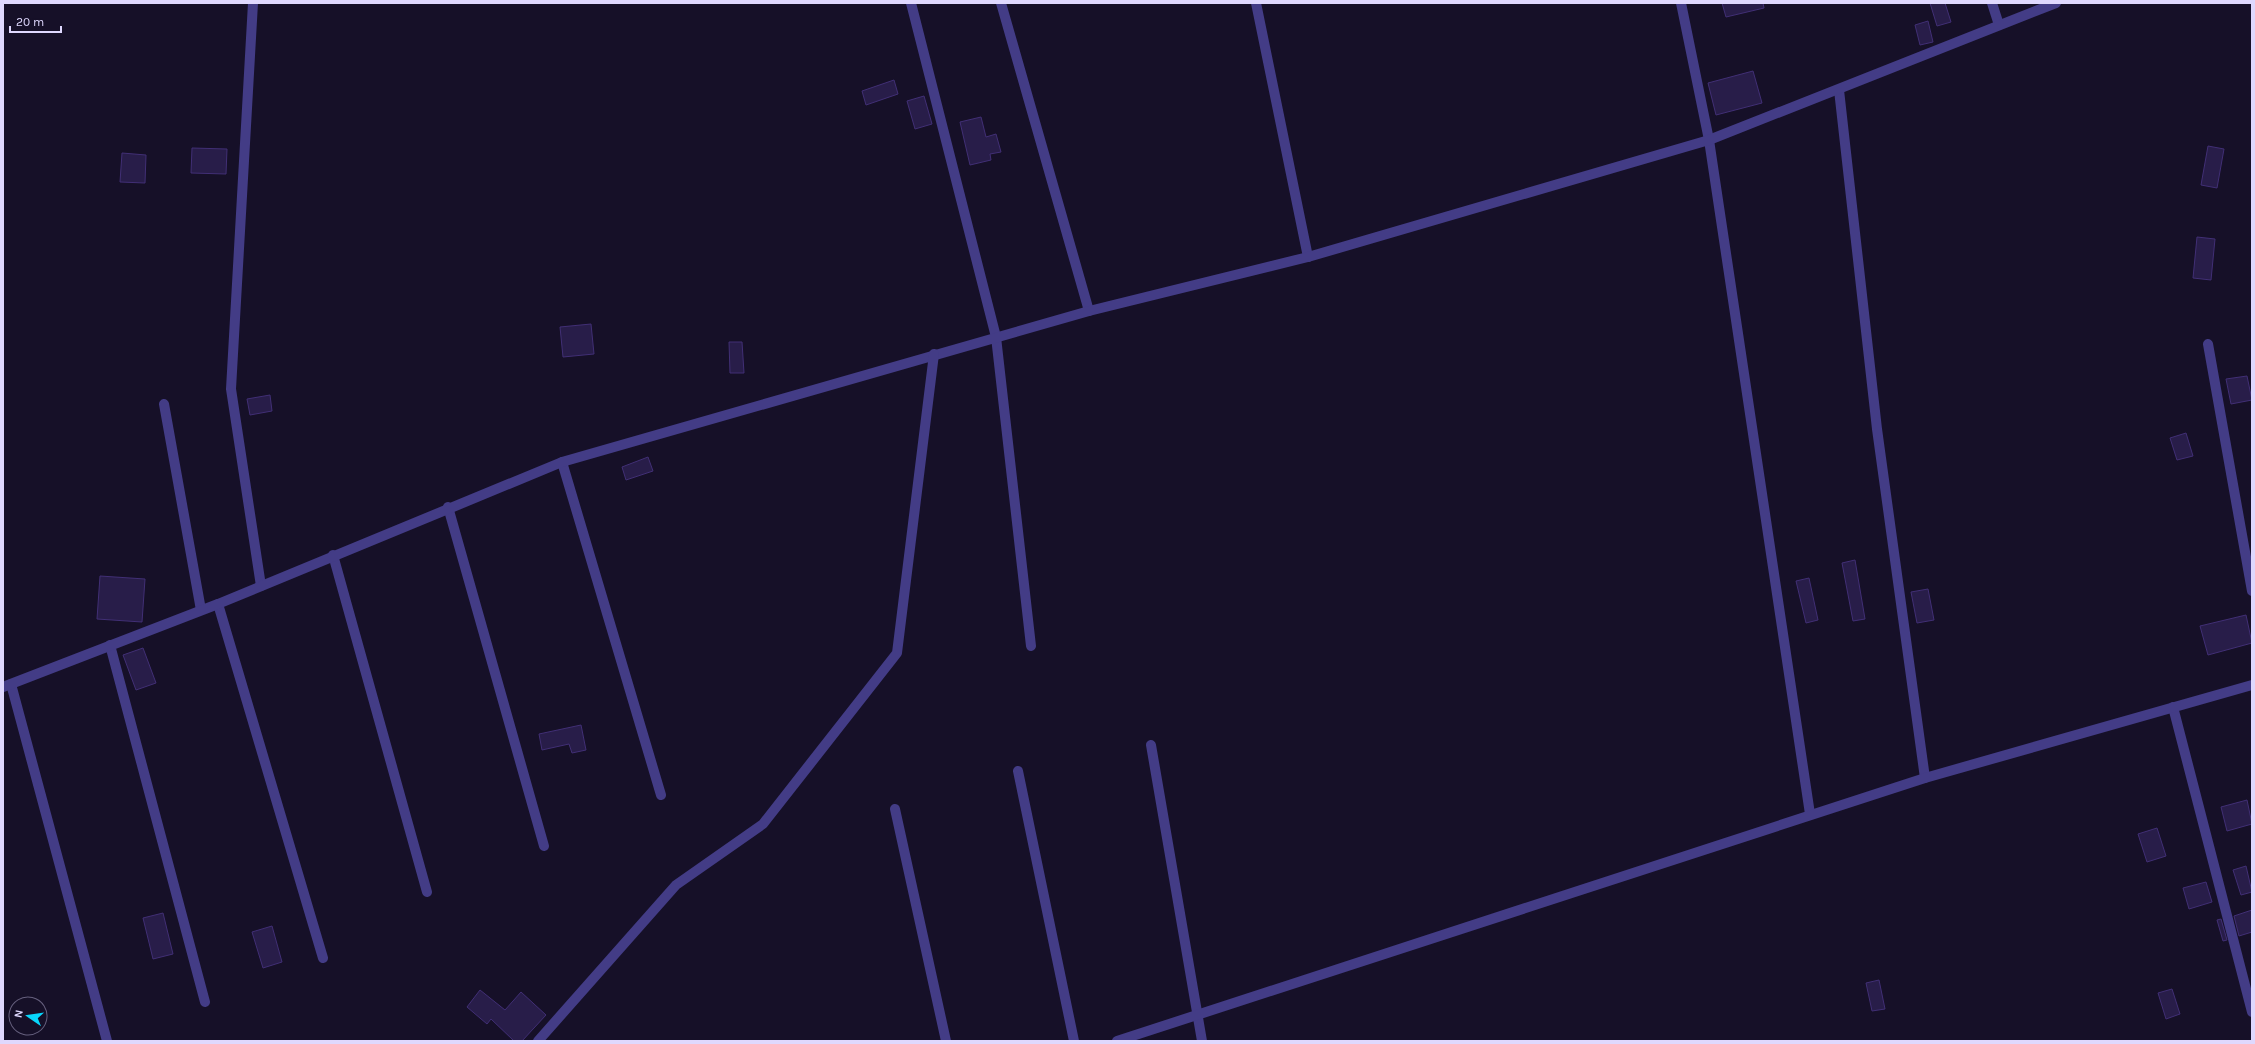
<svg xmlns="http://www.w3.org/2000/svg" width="2255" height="1044" font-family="Karla,sans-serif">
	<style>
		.building { fill: #281d49; stroke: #412f75 }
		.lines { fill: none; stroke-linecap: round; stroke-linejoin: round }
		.minor { stroke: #433c86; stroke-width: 10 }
	</style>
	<rect width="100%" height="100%" fill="#161028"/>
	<g class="building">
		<path d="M1722,3h41l1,5 -38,9z"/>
		<path d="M1930,3h15l6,19 -14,4z"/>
		<path d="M1928,21l5,21 -13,3 -5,-20z"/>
		<path d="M1753,71l9,32 -46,12 -8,-32z"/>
		<path d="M894,80l4,14 -32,11 -4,-14z"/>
		<path d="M924,96l8,28 -17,5 -8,-28z"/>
		<path d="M981,117l5,20 10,-3 5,18 -11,2 1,6 -21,5 -10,-43z"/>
		<path d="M2208,146l16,3 -7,39 -16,-3z"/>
		<path d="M192,148l35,1 -1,25 -35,-1z"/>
		<path d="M122,153l24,2 -1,28 -25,-1z"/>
		<path d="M2197,237l18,2 -4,41 -18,-2z"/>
		<path d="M591,324l3,30 -31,3 -3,-30z"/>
		<path d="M729,342h13l2,31h-14z"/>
		<path d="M2247,376l5,24 -21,4 -5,-25z"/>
		<path d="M270,395l2,16 -22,4 -3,-16z"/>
		<path d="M2186,433l7,23 -16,4 -7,-22z"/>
		<path d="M648,457l5,14 -27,9 -4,-13z"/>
		<path d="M1855,560l10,59 -12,2 -11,-58z"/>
		<path d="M100,576l45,3 -3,43 -45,-3z"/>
		<path d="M1809,578l9,42 -12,3 -10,-42z"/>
		<path d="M1928,589l6,31 -17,3 -6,-31z"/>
		<path d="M2246,615l6,28 -44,12 -8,-29z"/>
		<path d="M143,648l13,35 -20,7 -13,-35z"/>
		<path d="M581,725l5,25 -14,3 -3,-9 -27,6 -3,-16z"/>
		<path d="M2247,800l5,24 -25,7 -6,-24z"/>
		<path d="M2157,828l9,28 -19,6 -9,-28z"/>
		<path d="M2246,866l6,26 -11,3 -8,-25z"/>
		<path d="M2206,882l6,20 -23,7 -6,-21z"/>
		<path d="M2252,910v22l-13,4 -5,-20z"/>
		<path d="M163,913l10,41 -20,5 -10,-41z"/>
		<path d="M2221,919l6,21 -4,1 -6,-21z"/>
		<path d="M272,926l10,36 -19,6 -11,-36z"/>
		<path d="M1879,980l6,29 -13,2 -6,-28z"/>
		<path d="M2172,989l8,25 -14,5 -8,-26z"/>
		<path d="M480,990l25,20 16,-18 25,23 -24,26h-8l-23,-22 -4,5 -20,-17z"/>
	</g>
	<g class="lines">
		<g class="minor">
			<path d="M253,3l-22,386 30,197"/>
			<path d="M911,3l85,334 35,309"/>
			<path d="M1001,3l88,308"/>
			<path d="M1256,3l52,254"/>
			<path d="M1681,3l28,137 101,674"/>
			<path d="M1992,3l7,22"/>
			<path d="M1839,90l38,339 48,349"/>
			<path d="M2208,344l44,247"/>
			<path d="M164,404l37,206"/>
			<path d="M562,462l99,333"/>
			<path d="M448,507l96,339"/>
			<path d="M333,555l94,337"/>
			<path d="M218,604l105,354"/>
			<path d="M110,645l95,357"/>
			<path d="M11,684l96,357"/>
			<path d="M3,687l215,-83 344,-142 527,-151 219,-54 401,-117 347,-137"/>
			<path d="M2173,707l79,305"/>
			<path d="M1151,745l51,296"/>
			<path d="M1018,771l56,270"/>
			<path d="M895,809l51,232"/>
			<path d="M538,1041l138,-156 87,-61 134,-171 37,-299"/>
			<path d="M1117,1041l808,-263 327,-93"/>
		</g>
	</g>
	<rect width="2255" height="1044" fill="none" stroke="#dfd8fe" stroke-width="8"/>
	<g transform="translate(28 1016) rotate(283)"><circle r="19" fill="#161028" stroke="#66607e"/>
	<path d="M0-3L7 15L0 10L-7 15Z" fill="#08d6fb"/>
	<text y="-6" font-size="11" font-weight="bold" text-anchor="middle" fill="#dfd8fe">N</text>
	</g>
	<path d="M10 26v6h51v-6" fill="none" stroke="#dfd8fe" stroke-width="2"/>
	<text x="16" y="26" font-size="12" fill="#dfd8fe" stroke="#161028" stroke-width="3" paint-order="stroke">20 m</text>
</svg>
